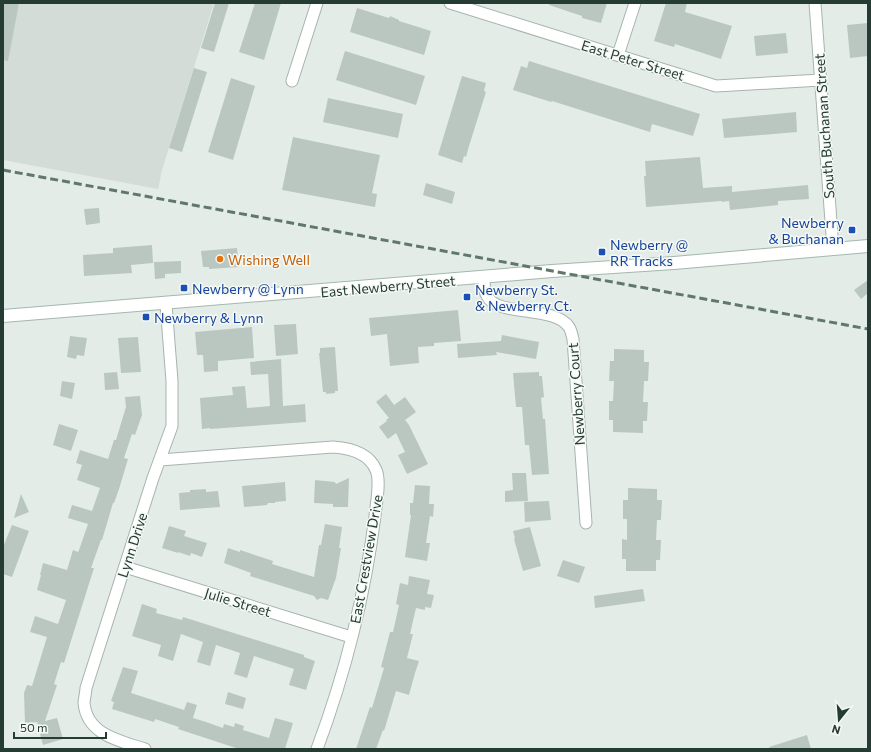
<svg xmlns="http://www.w3.org/2000/svg" width="871" height="752" font-family="Commissioner,sans-serif">
	<style>
		.built { fill: #d3dcd7 }
		.building { fill: #bac7c1 }
		.lines { fill: none; stroke-linecap: round; stroke-linejoin: round }
		.minor-casing { stroke: #a7b4ae; stroke-width: 13 }
		.secondary-casing { stroke: #a4b7ae; stroke-width: 14 }
		.minor { stroke: #fff; stroke-width: 11 }
		.secondary { stroke: #fff; stroke-width: 12 }
		.rail { stroke: #60776f; stroke-width: 3; stroke-dasharray: 8 4; stroke-linecap: butt }
		.transit-dot { fill: #1a4fb4; stroke: #f5f9f6; stroke-width: 1.5 }
		.food-dot { fill: #e8710a; stroke: #f5f9f6; stroke-width: 1.5 }
		.labels { text-anchor: middle; dominant-baseline: central; stroke-width: 3; stroke-linejoin: round; paint-order: stroke }
		.street-label { font-size: 14px; fill: #253c34; stroke: #f5f9f6 }
		.transit-label { font-size: 14px; fill: #164399; stroke: #f5f9f6; text-anchor: start }
		.food-label { font-size: 14px; fill: #c56008; stroke: #f5f9f6; text-anchor: start }
	</style>
	<rect width="100%" height="100%" fill="#e4ece8"/>
	<path class="built" d="M3,3h211l-52,167 -4,19 -155,-29z"/>
	<g class="building">
		<path d="M3,3h16l-11,58 -5,-1z"/>
		<path d="M215,3h14l-15,49 -13,-4z"/>
		<path d="M255,3h26l-17,57 -25,-8z"/>
		<path d="M550,3h57l-6,20 -19,-5v-2l-33,-11z"/>
		<path d="M666,3h21l-2,9 47,14 -11,33 -46,-15 -1,3 -20,-6z"/>
		<path d="M357,8l32,10 1,-2 9,4v1l32,10 -7,24 -74,-23z"/>
		<path d="M868,23v33l-18,2 -3,-33z"/>
		<path d="M786,33l2,20 -32,3 -2,-20z"/>
		<path d="M345,51l80,25 -9,29 -80,-25z"/>
		<path d="M529,61l171,53 -7,22 -41,-12 -2,8 -98,-31 -1,1 -38,-12 8,-24 6,2z"/>
		<path d="M194,68l13,4 -25,80 -13,-4z"/>
		<path d="M462,76l24,7 -2,8 2,1 -17,54 -3,11 -2,-1 -2,7 -24,-8z"/>
		<path d="M231,78l24,8 -22,74 -25,-8z"/>
		<path d="M328,98l75,16 -5,24 -75,-16z"/>
		<path d="M796,112l1,20 -73,6 -2,-19z"/>
		<path d="M293,137l87,18 -8,38 5,1 -2,13 -93,-17z"/>
		<path d="M700,157l3,31 29,-2v6l76,-7 1,14 -31,2v4l-48,5 -1,-9 -7,1v-1l-76,6 -2,-31h2l-1,-15z"/>
		<path d="M426,183l29,9 -3,12 -29,-9z"/>
		<path d="M99,208l1,15 -14,2 -2,-16z"/>
		<path d="M152,245l1,18 -22,2 1,8 -48,3 -1,-21 30,-2v-5z"/>
		<path d="M237,248l2,19 -30,2v-2h-6l-2,-16z"/>
		<path d="M181,261v12l-16,1v4l-10,1 -1,-17z"/>
		<path d="M868,280v13l-7,6 -7,-9z"/>
		<path d="M458,310l3,31 -27,2v3l-16,1 1,16 -29,3 -3,-32 -16,2 -2,-18z"/>
		<path d="M296,324l2,30 -22,2 -2,-31z"/>
		<path d="M252,327l2,31 -36,3v10l-14,1 -1,-17h-6l-2,-23z"/>
		<path d="M502,335l37,7 -3,17 -40,-7 1,3 -39,3 -1,-14 44,-3z"/>
		<path d="M70,336l17,2 -3,18 -7,-1 -1,4 -9,-2z"/>
		<path d="M138,337l3,35 -20,1 -3,-35z"/>
		<path d="M335,347l3,44h-3v2l-9,1v-2h-3l-4,-39h1v-5z"/>
		<path d="M614,349l30,1v12h5l-1,19h-4l-1,21h5l-1,19h-4v12l-30,-1v-12h-4v-19h4l1,-20h-5l1,-20h4z"/>
		<path d="M281,359l2,47 22,-2 1,18 -96,7v-1l-8,1 -2,-31 33,-3 -1,-8 13,-1 2,22 23,-2 -2,-32 -17,1 -1,-13z"/>
		<path d="M117,372l2,17 -14,1 -1,-17z"/>
		<path d="M539,372v4h3l2,21 -3,1 2,21h2l4,55 -17,1 -3,-30h-4l-3,-38h-6l-3,-34z"/>
		<path d="M62,381l13,2 -3,16 -12,-3z"/>
		<path d="M386,394l8,11 11,-8 11,15 -11,8 4,5 19,39 -21,10 -9,-19 7,-3 -9,-19 -8,6 -9,-12 8,-6 -1,-1 3,-2 -13,-16z"/>
		<path d="M140,396l2,19 -7,20 -3,-1 -8,24 4,1 -9,30 -5,14h-1l-11,37h-1l-10,28h3l-30,95 -3,-1 -7,22 3,1 -12,36 12,-3 6,21 -20,6 -6,-23 -12,1 -1,-30 3,-8 5,1 15,-49 -17,-5 5,-16 23,8 8,-24 -29,-10 4,-15h-1l3,-12 24,7 6,-20 5,2 1,-2 9,-26 -20,-6 4,-13 20,6 8,-23 -23,-8 5,-15 -6,-2 4,-13 28,9 6,-19h2l10,-33 -1,-10z"/>
		<path d="M59,424l19,6 -7,21 -18,-6z"/>
		<path d="M512,473h14l2,28 -23,1v-11l8,-1z"/>
		<path d="M349,478l-1,29h-15v-3l-19,-1 1,-23 20,2 1,2z"/>
		<path d="M285,482l1,19 -11,1v1h-7l-1,2 -23,2 -2,-21z"/>
		<path d="M415,485l15,1 -1,18h5l-1,13 -3,-1 -4,27h4l-3,18 -22,-4 6,-42h-1v-12h3z"/>
		<path d="M628,488l29,1v11h5l-1,20h-4l-1,20h5l-1,20h-4v11h-30v-12h-4v-20l5,1v-21h-4v-19h5z"/>
		<path d="M206,489v3l12,-1 2,16 -40,3 -1,-17 11,-1v-2z"/>
		<path d="M21,494l8,18 -15,6z"/>
		<path d="M549,501l2,19 -26,2 -1,-20z"/>
		<path d="M325,524l17,3 -3,21h2l-5,30 -8,22 -7,-2 -4,2 -3,-4 -64,-20 1,-3 -27,-10 4,-15 12,4v-2l33,11 -1,3 42,13 5,-32h2z"/>
		<path d="M12,525l17,6 -17,46 -9,-3v-27z"/>
		<path d="M169,526l17,5 -2,5 23,7 -5,14 -11,-4 -1,3 -12,-4v1l-16,-5z"/>
		<path d="M530,527l11,39 -18,5 -9,-32 1,-1 -2,-7z"/>
		<path d="M563,560l22,7 -6,16 -22,-7z"/>
		<path d="M409,576l21,4 -3,14 7,1 -3,13 -6,-1v3l-9,-2 -6,26h3l-6,24 12,3 -4,12 -6,22 -13,-4 -12,40 -1,-1 -7,19h-20l14,-42 2,1 12,-40 -3,-1 9,-35h3l6,-27 -3,-1 4,-21 8,2z"/>
		<path d="M643,589l2,12 -50,7 -1,-12z"/>
		<path d="M142,604l15,5 -1,4 26,7 1,-3 121,38v2l11,4 -9,29 -17,-5 5,-16 -40,-13 -7,22 -13,-4 6,-21 -24,-8 -6,21 -13,-4 6,-20 -22,-8 -8,27 -15,-5 3,-11 -29,-9z"/>
		<path d="M123,667l15,4 -7,22 53,17 3,-8 10,3 -4,13 13,4 17,6 1,-4 10,3 1,-4 9,3 -1,4 26,8 6,-20 18,5 -8,26h-46l-61,-20 1,-2 -24,-8 -1,3 -42,-13 2,-7 -3,-1z"/>
		<path d="M228,692l18,6 -3,11 -18,-5z"/>
		<path d="M807,735l4,14h-42v-2z"/>
	</g>
	<g class="lines">
		<defs>
			<g id="minor">
				<path d="M450,3l266,83 105,-6"/>
				<path d="M815,3l18,246"/>
				<path d="M618,55l17,-52"/>
				<path d="M292,81l25,-78"/>
				<path d="M484,278c0,5 0,13 3,18 10,21 67,9 82,31 2,3 3,8 4,12l13,184"/>
				<path d="M160,460l173,-13c16,1 36,6 43,23 5,11 0,34 -1,46 -10,79 -30,158 -58,233"/>
				<path d="M125,567l226,70"/>
				<path d="M145,749c-25,-8 -58,-14 -61,-46 0,-4 2,-10 2,-15l67,-210 19,-52v-45l-6,-77"/>
			</g>
			<path id="secondary" d="M3,316l549,-45 122,-8 194,-17"/>
		</defs>
		<use href="#minor" class="minor-casing"/>
		<use href="#secondary" class="secondary-casing"/>
		<use href="#minor" class="minor"/>
		<use href="#secondary" class="secondary"/>
		<path class="rail" d="M3,170l865,159"/>
	</g>
	<g class="transit-dot">
		<rect x="848" y="226" width="8" height="8" rx="2"/>
		<rect x="598" y="248" width="8" height="8" rx="2"/>
		<rect x="180" y="284" width="8" height="8" rx="2"/>
		<rect x="463" y="293" width="8" height="8" rx="2"/>
		<rect x="142" y="313" width="8" height="8" rx="2"/>
	</g>
	<circle class="food-dot" cx="220" cy="259" r="4"/>
	<g class="labels">
		<g class="street-label">
			<text transform="translate(633 60) rotate(17)">East Peter Street</text>
			<text transform="translate(824 126) rotate(-94)">South Buchanan Street</text>
			<text transform="translate(388 286) rotate(-5)">East Newberry Street</text>
			<text transform="translate(576 394) rotate(-94)">Newberry Court</text>
			<text transform="translate(132 545) rotate(-72)">Lynn Drive</text>
			<text transform="translate(366 559) rotate(-80)">East Crestview Drive</text>
			<text transform="translate(238 602) rotate(17)">Julie Street</text>
		</g>
		<g class="transit-label">
			<text x="844" y="222" text-anchor="end">Newberry<tspan x="844" dy="16">&amp; Buchanan</tspan></text>
			<text x="610" y="244">Newberry @<tspan x="610" dy="16">RR Tracks</tspan></text>
			<text x="192" y="288">Newberry @ Lynn</text>
			<text x="475" y="289">Newberry St.<tspan x="475" dy="16">&amp; Newberry Ct.</tspan></text>
			<text x="154" y="317">Newberry &amp; Lynn</text>
		</g>
		<g class="food-label">
			<text x="228" y="259">Wishing Well</text>
		</g>
	</g>
	<rect width="871" height="752" fill="none" stroke="#253c34" stroke-width="8"/>
	<g transform="translate(839 720) rotate(197)" stroke="#f5f9f6" stroke-width="3" paint-order="stroke">
	<path d="M0-3L7 15L0 10L-7 15Z" fill="#253c34"/>
	<text y="-6" font-size="11" font-weight="bold" text-anchor="middle" fill="#253c34">N</text>
	</g>
	<path d="M14 732v6h92v-6" fill="none" stroke="#253c34" stroke-width="2"/>
	<text x="20" y="732" font-size="12" fill="#253c34" stroke="#f5f9f6" stroke-width="3" paint-order="stroke">50 m</text>
</svg>
